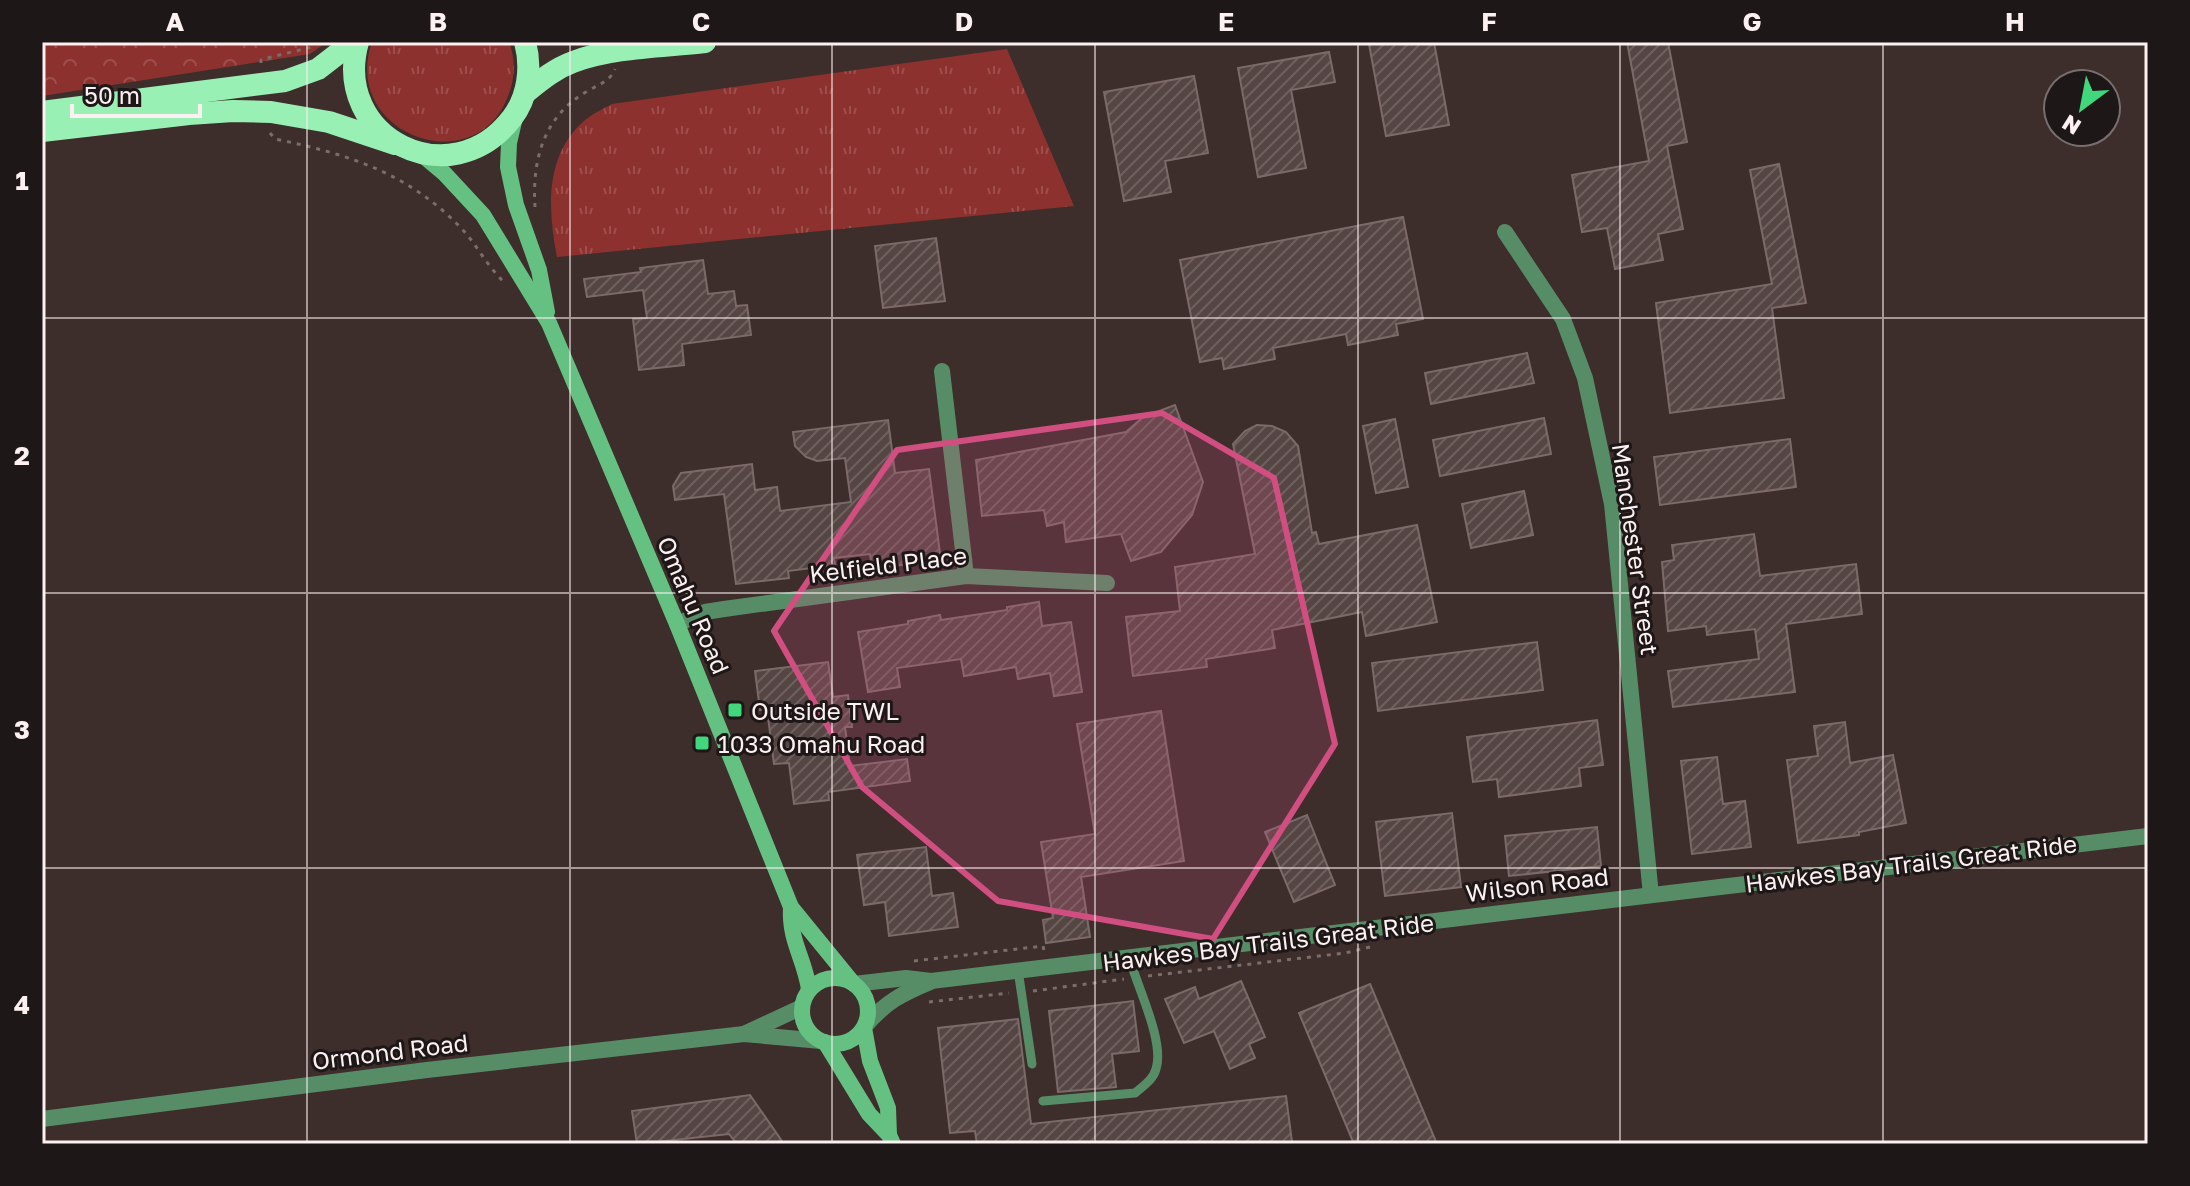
<svg xmlns="http://www.w3.org/2000/svg" width="2190" height="1186" font-family="'Golos Text',sans-serif">
	<style>
		.grass { fill: url(#grass-tufts) }
		.park { fill: url(#park-crowns) }
		.building { fill: url(#building-hatch); stroke: #7c6a68; stroke-width: 2 }
		.lines { fill: none; stroke-linecap: round; stroke-linejoin: round }
		.path { stroke: #7b6d6b; stroke-width: 3; stroke-dasharray: 4 6; stroke-linecap: butt }
		.service { stroke: #568d66; stroke-width: 9 }
		.minor { stroke: #568d66; stroke-width: 16 }
		.tertiary { stroke: #568d66; stroke-width: 16 }
		.secondary { stroke: #65c182; stroke-width: 16 }
		.trunk { stroke: #99f0b4; stroke-width: 22 }
		.marked { fill: #d04e80; fill-opacity: 0.2; stroke: #d04e80; stroke-width: 6; stroke-linejoin: round }
		.grid { fill: none; stroke: #fcf1f0; stroke-width: 2; stroke-opacity: 0.55 }
		.poi-dot { fill: #41d77c; stroke: #1e1717; stroke-width: 3 }
		.labels { text-anchor: middle; dominant-baseline: central; stroke-width: 6; stroke-linejoin: round; paint-order: stroke }
		.street-label { font-size: 24px; fill: #fcf1f0; stroke: #1e1717 }
		.poi-label { font-size: 24px; fill: #fcf1f0; stroke: #1e1717; text-anchor: start }
		.neatline { fill: none; stroke: #fcf1f0; stroke-width: 3 }
		.grid-label { font-size: 26px; text-anchor: middle; font-weight: bold; fill: #fcf1f0 }
	</style>
	<defs>
		<pattern id="grass-tufts" width="24" height="20" patternUnits="userSpaceOnUse" patternTransform="scale(2)"><rect width="24" height="20" fill="#8d312e"/><path d="M3 7l-1-3M5 7V3M7 7l1-3M15 17l-1-3M17 17v-4M19 17l1-3" fill="none" stroke="#9e4f4d"/></pattern>
		<pattern id="park-crowns" width="20" height="18" patternUnits="userSpaceOnUse" patternTransform="scale(2)"><rect width="20" height="18" fill="#8d312e"/><path d="M2 6a3 3 0 1 1 6 0M12 15a3 3 0 1 1 6 0" fill="none" stroke="#9e4f4d"/></pattern>
		<pattern id="building-hatch" width="6" height="6" patternUnits="userSpaceOnUse" patternTransform="scale(2)"><rect width="6" height="6" fill="#554543"/><path d="M-1 1l2-2M0 6l6-6M5 7l2-2" fill="none" stroke="#6e605e"/></pattern>
	</defs>
	<rect width="100%" height="100%" fill="#3d2d2b"/>
	<g class="grass">
		<path d="M372,42h137c7,18 6,37 -1,54 -32,87 -168,38 -136,-54z"/>
		<path d="M1007,49l67,157 -517,51c-9,-47 -13,-101 27,-136 8,-7 19,-12 28,-17z"/>
	</g>
	<path class="park" d="M42,42h285l-17,12 -268,42z"/>
	<g class="building">
		<path d="M1383,42h51l15,83 -63,11 -17,-92z"/>
		<path d="M1627,42h41l19,100 -20,4 16,83 -25,5 5,26 -48,9 -8,-41 -25,4 -10,-57 77,-14z"/>
		<path d="M1329,52l6,30 -44,8 15,78 -48,9 -20,-109z"/>
		<path d="M1194,76l14,77 -43,8 6,31 -47,9 -20,-109z"/>
		<path d="M1779,164l27,139 -34,5 12,90 -114,15 -14,-110 116,-19 -22,-114z"/>
		<path d="M1403,217l20,102 -27,5 2,11 -50,10 -2,-11 -73,14 2,11 -51,10 -2,-11 -22,4 -20,-102z"/>
		<path d="M936,238l9,63 -62,7 -8,-62z"/>
		<path d="M703,260l5,34 26,-3 2,15 11,-1 4,30 -69,9 2,21 -45,5 -6,-51 14,-1 -4,-28 -56,7 -3,-18 57,-7 -1,-4z"/>
		<path d="M1527,353l7,30 -103,21 -6,-31z"/>
		<path d="M1175,405l28,77 -11,33 -31,37 -30,9 -10,-27 -55,8 -2,-20 -17,4 -3,-16 -62,6 -6,-56 150,-28 17,-15z"/>
		<path d="M1544,418l7,36 -111,22 -7,-36z"/>
		<path d="M1395,419l13,68 -32,6 -13,-67z"/>
		<path d="M888,420l7,53 34,-4 12,92 -69,7 -2,-14 -36,4 1,7 -47,6 1,7 -53,6 -12,-90 -49,6 -2,-14 8,-13 71,-9 3,26 22,-3 3,24 71,-9 -6,-44 -28,3 -11,-4 -11,-11 -2,-14z"/>
		<path d="M1257,425l15,1 14,6 12,14 14,87 4,-1 3,12 98,-19 20,97 -71,14 -4,-24 -90,18 3,18 -69,11 1,8 -74,9 -7,-59 54,-6 -5,-44 80,-13 -22,-110 12,-13z"/>
		<path d="M1790,439l6,48 -136,18 -6,-48z"/>
		<path d="M1524,491l9,44 -62,13 -9,-44z"/>
		<path d="M1754,534l6,42 96,-12 6,50 -76,10 9,68 -122,15 -5,-36 91,-12 -4,-30 -48,6 -1,-9 -38,5 -6,-69 12,-2 -2,-15z"/>
		<path d="M1039,602l3,24 29,-4 11,70 -28,4 -4,-23 -32,6 -2,-12 -52,9 -3,-17 -64,9 3,19 -32,5 -10,-60 50,-8v-3l32,-6 1,5 66,-10v-3z"/>
		<path d="M1537,642l6,48 -165,21 -6,-48z"/>
		<path d="M828,662l5,35 15,-2 4,32h-7l5,39 57,-7 3,22 -82,11 1,8 -35,4 -5,-41 -15,1 -7,-55 -7,1 -5,-39z"/>
		<path d="M1161,711l23,150 -103,16 9,60 -44,6 -3,-23 10,-2 -12,-76 54,-8 -18,-110z"/>
		<path d="M1597,720l6,45 -24,3 2,18 -82,11 -2,-18 -24,3 -6,-45z"/>
		<path d="M1845,722l5,41 43,-8 13,68 -47,9v3l-61,8 -11,-83 31,-4 -4,-30z"/>
		<path d="M1717,757l6,47 22,-3 6,46 -59,7 -11,-93z"/>
		<path d="M1452,813l9,74 -76,9 -9,-74z"/>
		<path d="M1307,815l28,70 -41,17 -29,-70z"/>
		<path d="M1597,827l4,39 -92,10 -4,-40z"/>
		<path d="M926,847l6,49 21,-3 5,34 -69,9 -4,-34 -21,3 -7,-50z"/>
		<path d="M1241,981l24,56 -16,7 6,14 -25,11 -16,-38 -30,12 -19,-44 30,-12 4,12z"/>
		<path d="M1370,984l67,160h-83l-55,-131z"/>
		<path d="M1133,1001l6,50 -27,3 4,33 -58,5 -9,-81z"/>
		<path d="M1018,1019l13,105 255,-28 6,46 -315,2 -2,-13 -25,2 -12,-105z"/>
		<path d="M750,1095l34,49h-47l-8,-10 -92,10 -5,-33z"/>
	</g>
	<g class="lines">
		<g class="path">
			<path d="M261,63v-3l6,-2 45,-11"/>
			<path d="M270,133l5,6c73,15 134,34 187,90 15,16 25,37 42,53"/>
			<path d="M535,207c-3,-46 8,-90 51,-115 11,-7 24,-10 29,-23"/>
			<path d="M914,961l129,-15 1,5"/>
			<path d="M1148,976l197,-23 25,-6"/>
			<path d="M1033,991l91,-12"/>
			<path d="M929,1002l80,-9"/>
		</g>
		<g class="service">
			<path d="M1018,970l14,94"/>
			<path d="M1043,1101l92,-8c8,-7 18,-13 21,-24 9,-27 -19,-83 -27,-112"/>
		</g>
		<g class="minor">
			<path d="M1505,232l58,87 22,59 27,126 39,391"/>
			<path d="M942,371l24,205"/>
			<path d="M677,624l28,-12 19,-3 242,-33 141,7"/>
			<path d="M746,1033l56,-26"/>
			<path d="M42,1119l385,-49 317,-36 77,7"/>
		</g>
		<g class="tertiary">
			<path d="M854,984l52,-6 25,3 1217,-145"/>
			<path d="M866,1025c20,-23 35,-31 64,-43"/>
		</g>
		<g class="secondary">
			<path d="M516,113l-7,30 -1,24 8,38 23,65 8,42"/>
			<path d="M420,153l24,20 39,42 66,108 128,301 114,283 62,76"/>
			<path d="M791,907c-2,34 13,50 18,82"/>
			<circle cx="835" cy="1011" r="33"/>
			<path d="M864,1028l6,33 18,47 1,27"/>
			<path d="M825,1042l44,72 20,21 4,9"/>
		</g>
		<g class="trunk">
			<path d="M358,42c-27,96 93,156 154,76 16,-21 20,-50 13,-76"/>
			<path d="M525,93c15,-12 29,-24 48,-31 40,-15 89,-15 132,-20"/>
			<path d="M42,112l243,-31 33,-12 35,-27"/>
			<path d="M42,131l147,-17 44,-3 38,1 58,10 66,22"/>
		</g>
	</g>
	<path class="marked" d="M1162,413l112,65 61,266 -122,195 -215,-38 -136,-114 -88,-156 123,-181z"/>
	<path class="grid" d="M307,42v1102M570,42v1102M832,42v1102M1095,42v1102M1358,42v1102M1620,42v1102M1883,42v1102M42,318h2106M42,593h2106M42,868h2106"/>
	<g class="poi-dot">
		<rect x="727" y="702" width="16" height="16" rx="4"/>
		<rect x="694" y="735" width="16" height="16" rx="4"/>
	</g>
	<g class="labels">
		<g class="street-label">
			<text transform="translate(1636 549) rotate(82)">Manchester Street</text>
			<text transform="translate(888 564) rotate(-7)">Kelfield Place</text>
			<text transform="translate(694 605) rotate(67)">Omahu Road</text>
			<text transform="translate(1911 863) rotate(-7)">Hawkes Bay Trails Great Ride</text>
			<text transform="translate(1537 884) rotate(-7)">Wilson Road</text>
			<text transform="translate(1268 942) rotate(-7)">Hawkes Bay Trails Great Ride</text>
			<text transform="translate(390 1051) rotate(-7)">Ormond Road</text>
		</g>
		<g class="poi-label">
			<text x="751" y="710">Outside TWL</text>
			<text x="718" y="743">1033 Omahu Road</text>
		</g>
	</g>
	<rect width="2190" height="1186" fill="none" stroke="#1e1717" stroke-width="88"/>
	<g transform="translate(2082 108) rotate(212)"><circle r="38" fill="#1e1717" stroke="#776e6e" stroke-width="2"/>
	<path d="M0-6L14 30L0 20L-14 30Z" fill="#41d77c"/>
	<text y="-12" font-size="22" font-weight="bold" text-anchor="middle" fill="#fcf1f0">N</text>
	</g>
	<path d="M72 104v12h128v-12" fill="none" stroke="#fcf1f0" stroke-width="4"/>
	<text x="84" y="104" font-size="24" fill="#fcf1f0" stroke="#1e1717" stroke-width="6" paint-order="stroke">50 m</text>
	<rect x="44" y="44" width="2102" height="1098" class="neatline"/>
	<g class="grid-label">
		<text x="175" y="31">A</text>
		<text x="438" y="31">B</text>
		<text x="701" y="31">C</text>
		<text x="964" y="31">D</text>
		<text x="1226" y="31">E</text>
		<text x="1489" y="31">F</text>
		<text x="1752" y="31">G</text>
		<text x="2015" y="31">H</text>
		<text x="22" y="190">1</text>
		<text x="22" y="465">2</text>
		<text x="22" y="739">3</text>
		<text x="22" y="1014">4</text>
	</g>
</svg>
